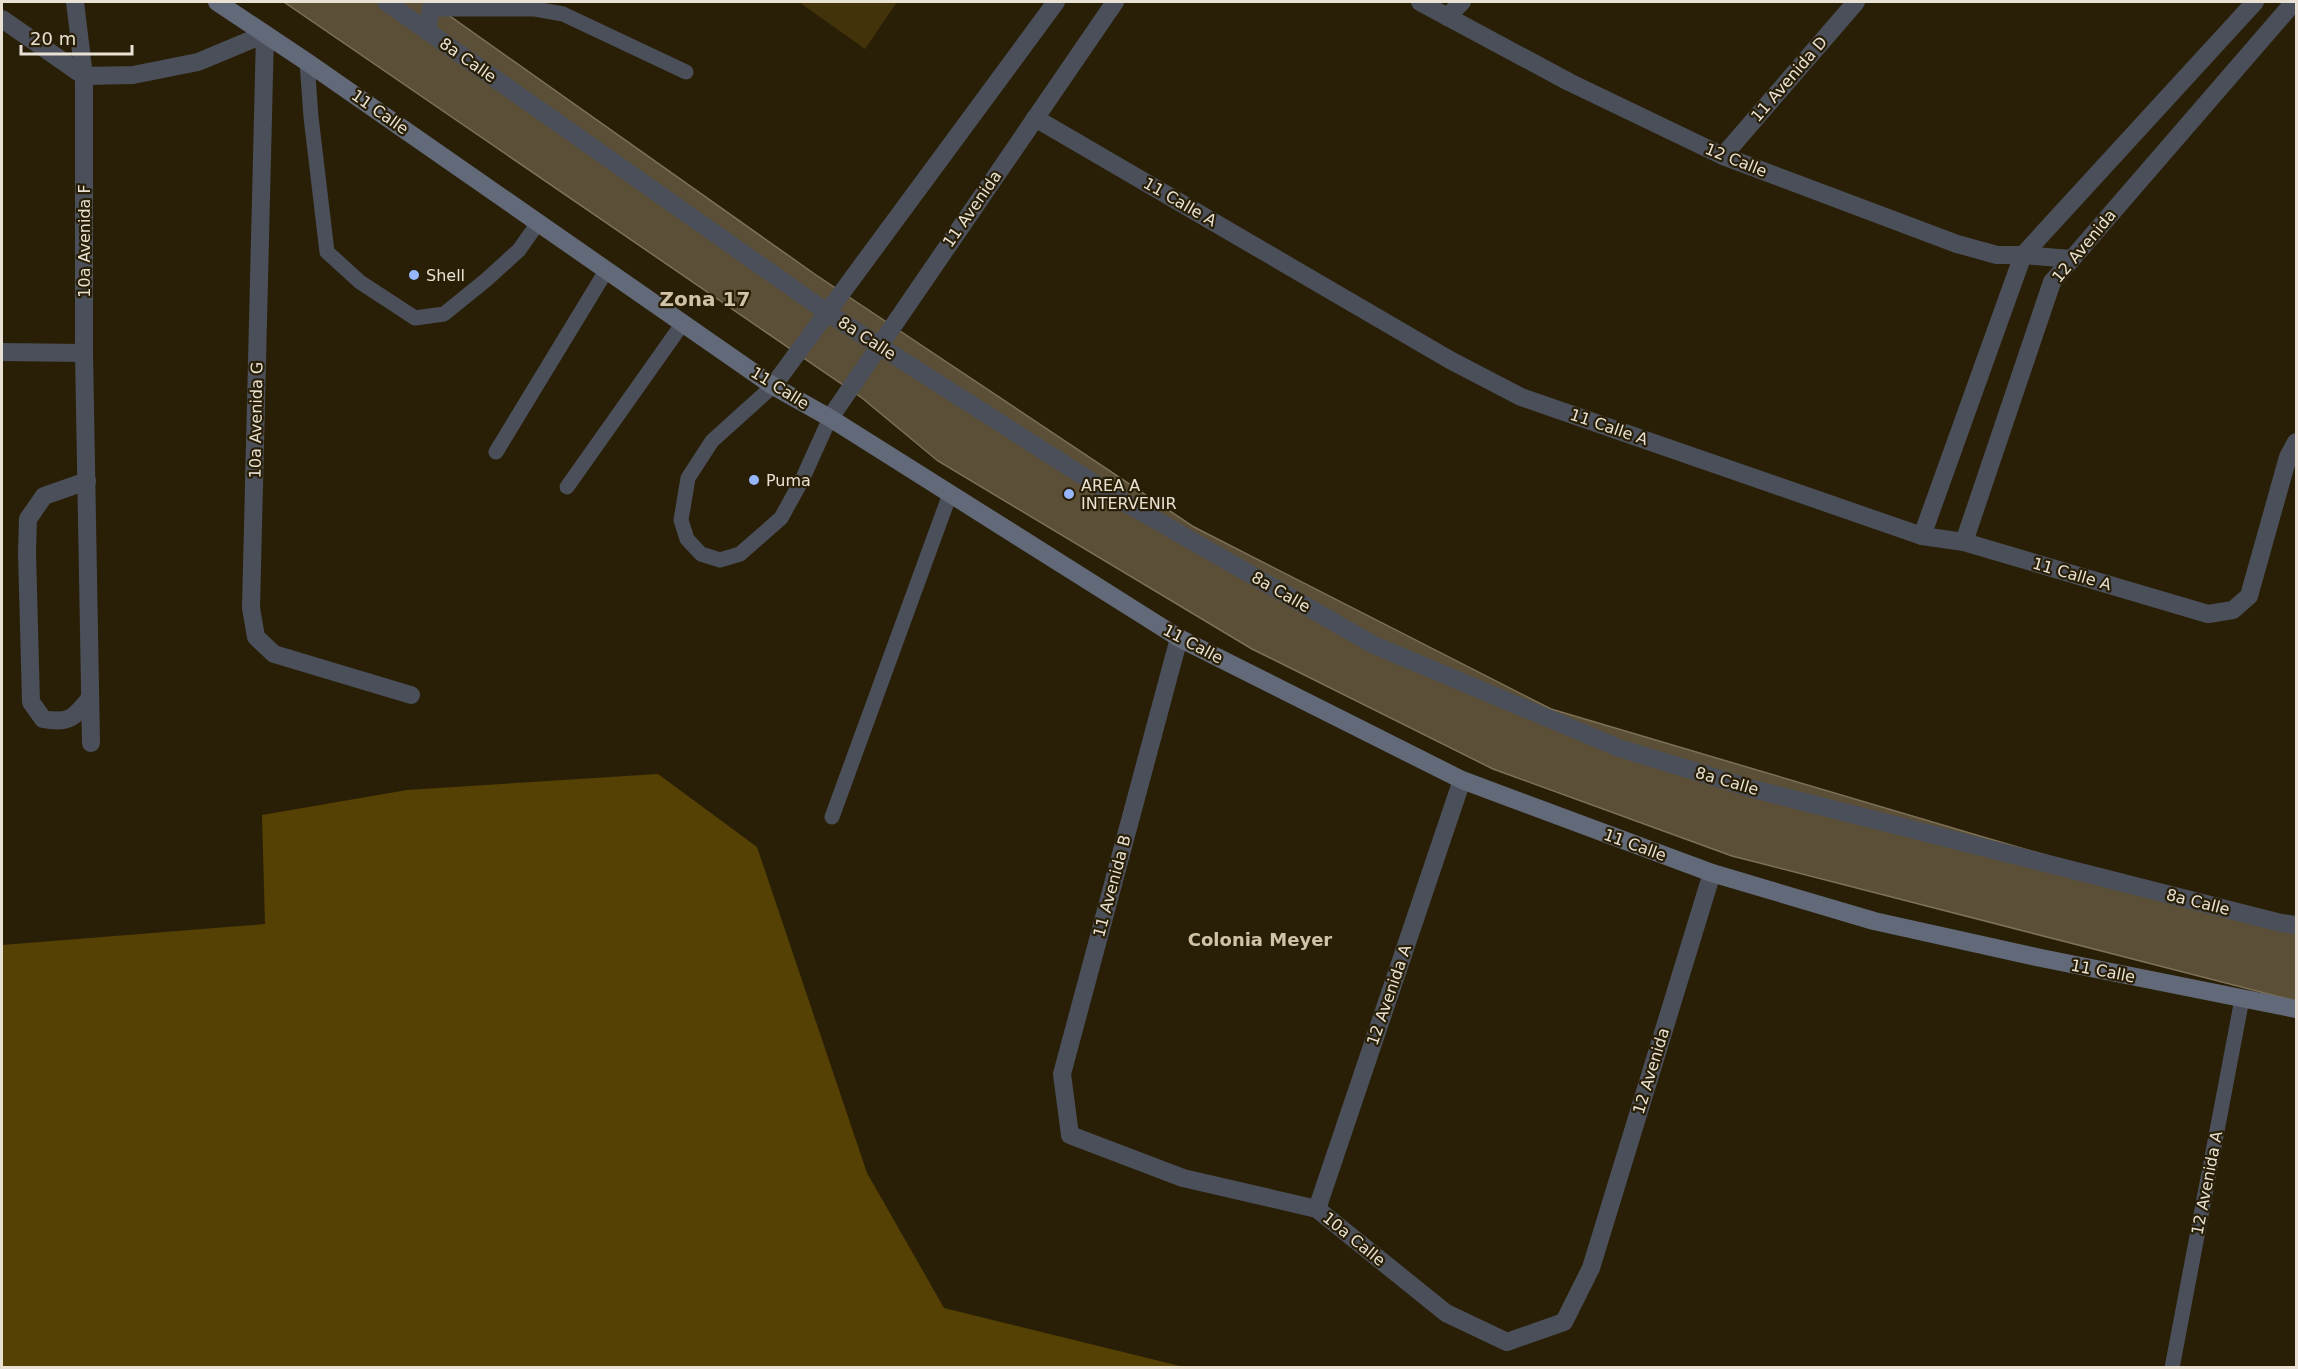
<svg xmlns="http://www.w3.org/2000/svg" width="2298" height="1369" font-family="'DejaVu Sans',sans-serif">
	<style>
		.green { fill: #43330a }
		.forest { fill: #564105 }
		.building { fill: #5b5037; stroke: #7d7157; stroke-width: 1.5 }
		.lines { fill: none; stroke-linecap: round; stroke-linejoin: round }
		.lane { stroke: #4b4f5a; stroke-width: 15 }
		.street { stroke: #4b4f5a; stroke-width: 18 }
		.secondary { stroke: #626a7a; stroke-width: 18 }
		.poi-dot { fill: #96b6fd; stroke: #291f07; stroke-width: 2 }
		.labels { text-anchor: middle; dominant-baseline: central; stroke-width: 4.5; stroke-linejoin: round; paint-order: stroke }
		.street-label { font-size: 16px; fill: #e9e2d4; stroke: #291f07 }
		.poi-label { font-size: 16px; fill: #e9e2d4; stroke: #291f07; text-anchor: start }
		.neighbourhood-label { font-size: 18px; font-weight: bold; fill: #d0c3a7; stroke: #291f07 }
		.quarter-label { font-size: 20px; font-weight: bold; fill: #d0c3a7; stroke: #291f07 }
	</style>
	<rect width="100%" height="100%" fill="#291f07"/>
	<path class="green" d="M799,2h98l-32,47z"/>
	<path class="forest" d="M658,774l99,73 110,326 77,135 240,59h-1182v-422l263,-21 -3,-109 145,-25z"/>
	<path class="building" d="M284,2h146l386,273 378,252 357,182 439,130 291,84 15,2v76l-564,-145 -239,-87 -241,-120 -314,-188 -76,-63z"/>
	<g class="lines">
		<g class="lane">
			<path d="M431,9h104l28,5 123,58"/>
			<path d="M307,62l4,55 16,135 33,30 55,36 29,-4 42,-34 33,-30 19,-27"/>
			<path d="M773,386l-61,55 -24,37 -7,42 6,19 14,15 19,6 20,-6 41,-36 21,-38 28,-62"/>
			<path d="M496,452l110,-181"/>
			<path d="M567,487l116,-164"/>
			<path d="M832,817l118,-323"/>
			<path d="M2172,1368l70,-369"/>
		</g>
		<g class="street">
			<path d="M75,2l9,74v277l7,390"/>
			<path d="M386,2l442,311 291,186 255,146 245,103 134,41 528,134 15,2"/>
			<path d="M1420,2l149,80 154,74 234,88 40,11h26l48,4"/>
			<path d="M1447,17l15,-15"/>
			<path d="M2,19l82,57 49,-1 65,-13 67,-28 -14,574 5,29 18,17 137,41"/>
			<path d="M427,31l5,-29"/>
			<path d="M1035,118l415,242 71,37 401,139 42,6 244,72 25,-4 16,-14 39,-139 8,-15"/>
			<path d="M1723,156l133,-154"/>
			<path d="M2,352l82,1"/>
			<path d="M773,386l283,-384"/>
			<path d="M830,418l285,-416"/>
			<path d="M87,481l-43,15 -16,23 -1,33 4,150 12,17c26,5 31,-1 47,-21"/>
			<path d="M1922,536l101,-281 232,-253"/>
			<path d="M1964,542l88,-260 242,-280"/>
			<path d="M1179,638l-117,436 8,61 113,43 134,31 129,104 61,29 57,-20 27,-54 121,-395"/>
			<path d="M1317,1209l145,-429"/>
		</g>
		<path class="secondary" d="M217,2l90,60 466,324 57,32 349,220 283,142 250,93 162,48 167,37 255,51"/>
	</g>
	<g class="poi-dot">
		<circle cx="414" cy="275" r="6"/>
		<circle cx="754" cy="480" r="6"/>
		<circle cx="1069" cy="494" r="6"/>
	</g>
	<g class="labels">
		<g class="street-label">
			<text transform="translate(468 60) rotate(35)">8a Calle</text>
			<text transform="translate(1789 79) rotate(-49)">11 Avenida D</text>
			<text transform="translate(380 112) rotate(35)">11 Calle</text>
			<text transform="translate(1736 160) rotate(22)">12 Calle</text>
			<text transform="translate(1180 202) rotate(30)">11 Calle A</text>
			<text transform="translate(972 209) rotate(-55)">11 Avenida</text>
			<text transform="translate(84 241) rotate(-90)">10a Avenida F</text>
			<text transform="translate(2084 246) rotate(-50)">12 Avenida</text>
			<text transform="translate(867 338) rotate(33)">8a Calle</text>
			<text transform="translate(780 388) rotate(32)">11 Calle</text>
			<text transform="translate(256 420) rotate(-89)">10a Avenida G</text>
			<text transform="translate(1609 427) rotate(19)">11 Calle A</text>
			<text transform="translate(2072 574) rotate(16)">11 Calle A</text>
			<text transform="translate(1281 592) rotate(30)">8a Calle</text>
			<text transform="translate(1193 644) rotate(28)">11 Calle</text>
			<text transform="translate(1727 781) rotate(16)">8a Calle</text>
			<text transform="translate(1635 845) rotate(20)">11 Calle</text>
			<text transform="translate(1112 886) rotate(-75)">11 Avenida B</text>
			<text transform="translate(2198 902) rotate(14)">8a Calle</text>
			<text transform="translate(2103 971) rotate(11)">11 Calle</text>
			<text transform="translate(1389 995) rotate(-71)">12 Avenida A</text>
			<text transform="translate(1651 1071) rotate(-73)">12 Avenida</text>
			<text transform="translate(2207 1183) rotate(-79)">12 Avenida A</text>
			<text transform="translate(1354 1239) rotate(39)">10a Calle</text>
		</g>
		<g class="poi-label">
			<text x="426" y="275">Shell</text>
			<text x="766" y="480">Puma</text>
			<text x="1081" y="485">AREA A<tspan x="1081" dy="18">INTERVENIR</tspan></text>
		</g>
		<g class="neighbourhood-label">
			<text x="1260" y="939">Colonia Meyer</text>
		</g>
		<g class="quarter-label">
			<text x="705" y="299">Zona 17</text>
		</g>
	</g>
	<rect width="2298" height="1369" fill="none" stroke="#e9e2d4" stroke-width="6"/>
	<path d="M21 45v9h111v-9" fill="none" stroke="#e9e2d4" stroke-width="3"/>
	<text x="30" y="45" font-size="18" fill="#e9e2d4" stroke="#291f07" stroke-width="4.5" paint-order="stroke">20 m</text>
</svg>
